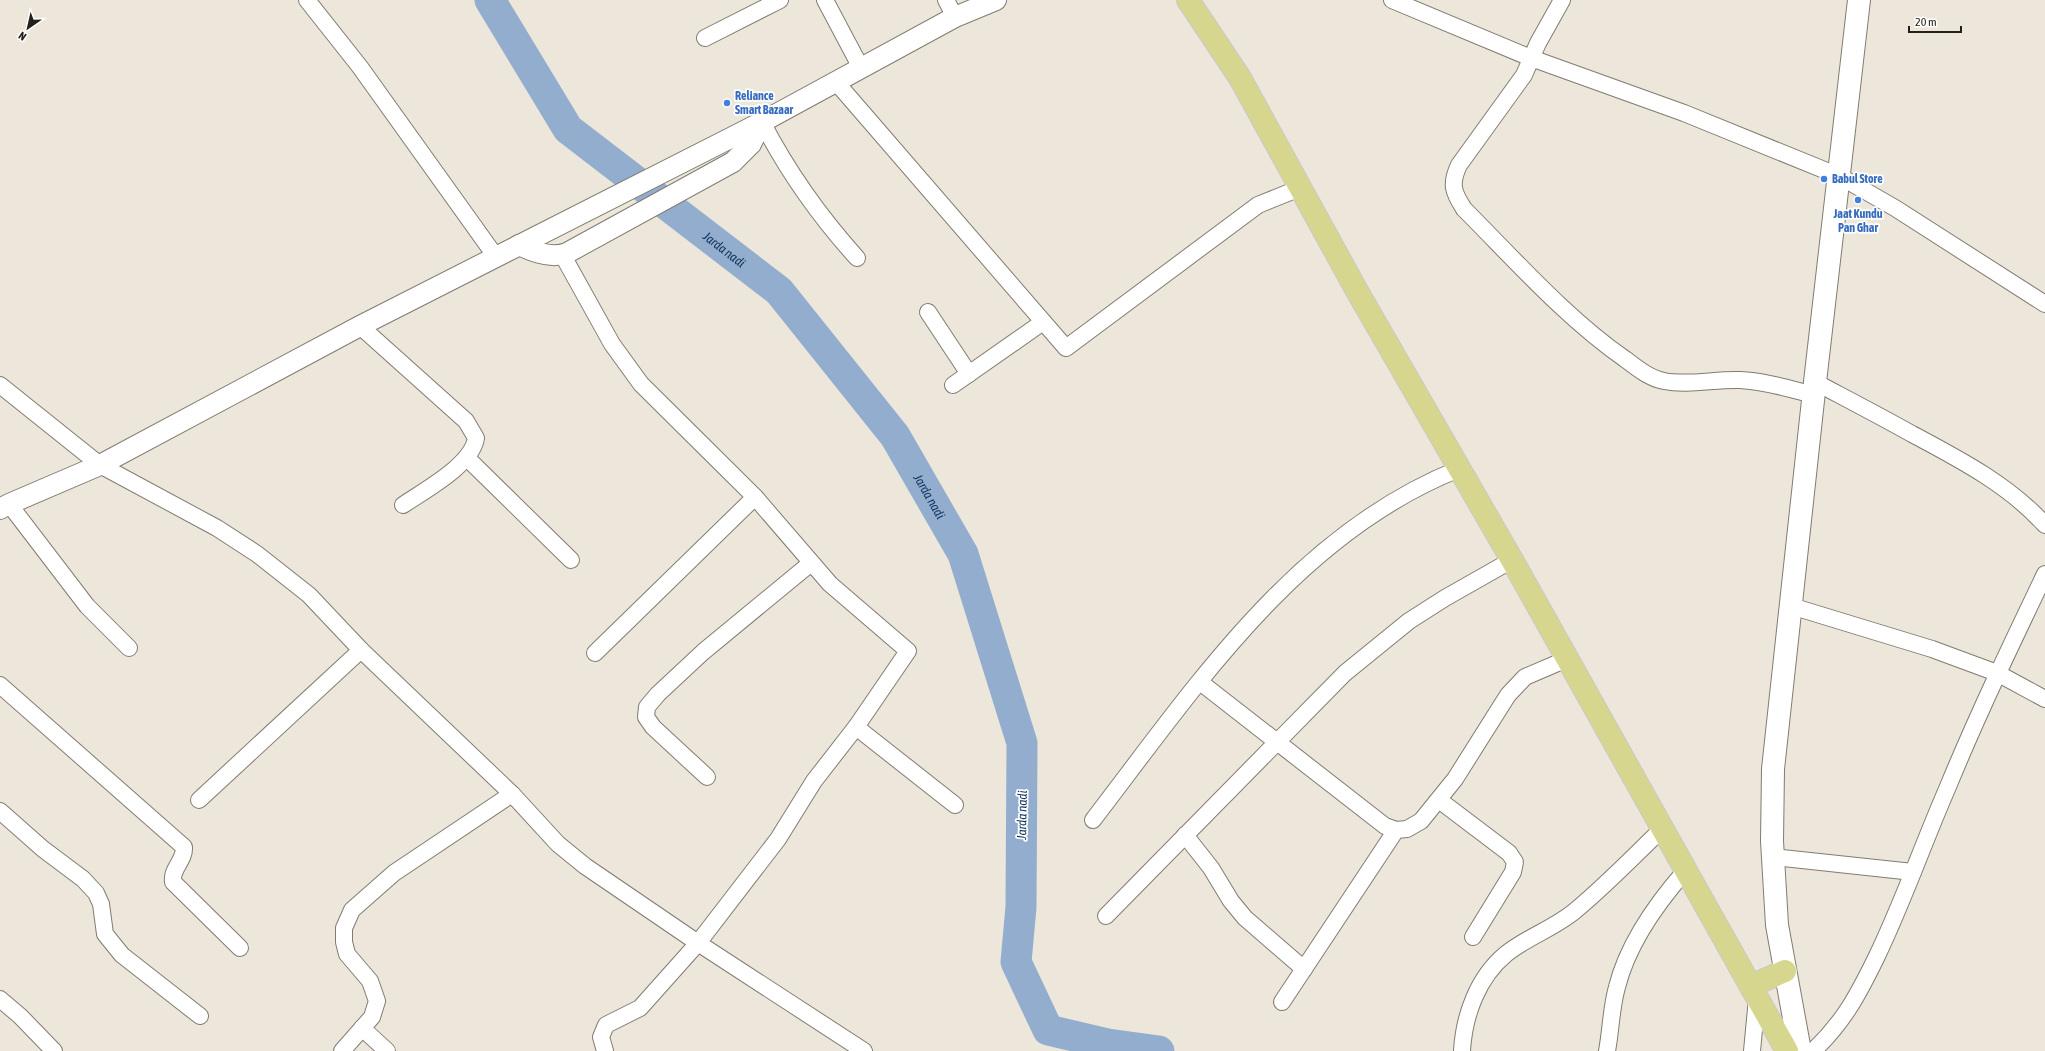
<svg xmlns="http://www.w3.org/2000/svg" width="2045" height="1051" font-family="'Asap Condensed',sans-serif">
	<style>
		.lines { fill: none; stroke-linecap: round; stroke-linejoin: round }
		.river { stroke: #93adce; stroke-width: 31 }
		.minor-casing { stroke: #817b71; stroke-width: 18 }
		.tertiary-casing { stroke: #817b71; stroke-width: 22 }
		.secondary-casing { stroke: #817b71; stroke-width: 24 }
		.primary-casing { stroke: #cac9c9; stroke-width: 24 }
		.minor { stroke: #fff; stroke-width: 16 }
		.tertiary { stroke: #fff; stroke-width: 20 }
		.secondary { stroke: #fff; stroke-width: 22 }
		.primary { stroke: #d7d68e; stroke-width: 22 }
		.shop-dot { fill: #3f7fe0; stroke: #fff; stroke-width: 1.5 }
		.labels { text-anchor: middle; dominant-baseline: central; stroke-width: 3.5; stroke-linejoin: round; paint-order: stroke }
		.shop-label { font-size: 12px; font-weight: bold; fill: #366cbe; stroke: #fff; text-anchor: start }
		.water-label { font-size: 13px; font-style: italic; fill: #0f345e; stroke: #fff }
	</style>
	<rect width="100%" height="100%" fill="#ede6db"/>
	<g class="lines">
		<path class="river" id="s1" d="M490,0l78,129 211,162 116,145 68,118 59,189 -1,164 -5,55 32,68 60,14 51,7"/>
		<defs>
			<g id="minor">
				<path d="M307,0l53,67 136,190"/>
				<path d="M825,0l36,68"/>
				<path d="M946,0l9,17"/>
				<path d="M1392,0l139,58 153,55 155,63 56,32 150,96"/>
				<path d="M1562,0l-24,43 -14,32 -65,90c-9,19 -6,27 5,44 50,50 103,110 161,150 12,9 24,19 39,22 24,5 51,-2 76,-1 25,1 50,9 74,15"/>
				<path d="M705,38l75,-38"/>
				<path d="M836,82l230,266 192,-143 42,-17"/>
				<path d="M762,122c26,50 57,94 95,136"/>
				<path d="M562,254l50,90 29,40 114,113 75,87 78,67 -52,76 -42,54 -36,58 -80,104 -58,65 -34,17 -5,12 4,14"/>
				<path d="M928,312l41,62"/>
				<path d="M360,326l106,95 10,17c-4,27 -51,52 -73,67"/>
				<path d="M1815,382c32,17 65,34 97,52 47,25 97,51 133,91"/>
				<path d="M0,385l100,80 117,63 40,26 52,41 52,55 151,144 46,50 27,22 113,77 166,108"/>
				<path d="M953,385l90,-63"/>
				<path d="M467,458l104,102"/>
				<path d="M9,504l78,102 42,42"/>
				<path d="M1791,606l141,43 65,24 48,26"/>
				<path d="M595,653l160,-156"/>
				<path d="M1200,682l185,144 11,4 11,-1 14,-8 34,-42 53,-84 17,-18 42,-18"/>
				<path d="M0,685l184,162c1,14 -13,21 -11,35l67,66"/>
				<path d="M856,727l99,78"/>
				<path d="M707,777l-54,-50 -7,-10 1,-10 11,-13 45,-42 108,-89"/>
				<path d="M199,800l162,-150"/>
				<path d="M1439,800l70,53 6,9 -2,10 -40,65"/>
				<path d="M0,811l43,38 40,30 13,14 5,11 4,30 17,21 78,61"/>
				<path d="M1093,820c102,-133 204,-287 366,-351"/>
				<path d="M1185,835l26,33 20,33 14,17 59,51"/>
				<path d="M1773,857l140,15"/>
				<path d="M1106,916l239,-243 64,-52 36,-23 67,-38"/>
				<path d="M0,999l20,17 34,35"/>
				<path d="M1282,1002l114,-172"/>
				<path d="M362,1028l25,23"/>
				<path d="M342,1051l30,-34 5,-16 -7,-20 -23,-27 -3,-12v-14l8,-18 42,-37 118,-79"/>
				<path d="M1462,1051c2,-36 16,-74 44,-97 21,-17 49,-26 70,-44 30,-25 58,-54 86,-81"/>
				<path d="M1607,1051c4,-21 4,-43 10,-64 11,-44 39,-83 69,-117"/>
				<path d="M1752,1051l5,-53"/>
				<path d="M1813,1051c31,-29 46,-58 64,-95 26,-54 46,-112 70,-167 30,-73 64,-144 98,-215"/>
			</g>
			<g id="tertiary">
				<path d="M519,245c14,7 32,14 48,8l166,-91 18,-18 11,-22"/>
				<path d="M0,509l9,-5 91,-39 260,-139 402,-204 193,-105 41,-17"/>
			</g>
			<path id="secondary" d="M1800,1051l-23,-126 -5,-84 1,-72 42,-387 44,-382"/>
			<g id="primary">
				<path d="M1188,0l52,78 117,213 155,269 275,491"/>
				<path d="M1751,986l34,-15"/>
			</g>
		</defs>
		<use href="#minor" class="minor-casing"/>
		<use href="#tertiary" class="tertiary-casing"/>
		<use href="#secondary" class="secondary-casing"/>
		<use href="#primary" class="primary-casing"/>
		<use href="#minor" class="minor"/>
		<use href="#tertiary" class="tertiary"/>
		<use href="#secondary" class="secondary"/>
		<use href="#primary" class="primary"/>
	</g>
	<g class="shop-dot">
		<circle cx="727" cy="103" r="4"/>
		<circle cx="1824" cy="179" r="4"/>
		<circle cx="1858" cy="200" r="4"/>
	</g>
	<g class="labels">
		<g class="shop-label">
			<text x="735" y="96">Reliance<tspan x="735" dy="14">Smart Bazaar</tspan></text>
			<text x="1832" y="179">Babul Store</text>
			<text x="1858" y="214" text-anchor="middle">Jaat Kundu<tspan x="1858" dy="14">Pan Ghar</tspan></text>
		</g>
		<g class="water-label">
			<text stroke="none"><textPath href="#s1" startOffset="348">Jarda nadi</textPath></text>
			<text stroke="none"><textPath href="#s1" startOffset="672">Jarda nadi</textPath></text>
			<text transform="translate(1022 815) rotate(-89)">Jarda nadi</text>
		</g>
	</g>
	<g transform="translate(28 28) rotate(214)" stroke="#ffffff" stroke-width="3" paint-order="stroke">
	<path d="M0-3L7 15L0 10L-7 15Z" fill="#23201c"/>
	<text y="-6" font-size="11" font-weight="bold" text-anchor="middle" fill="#23201c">N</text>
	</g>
	<path d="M1909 26v6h52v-6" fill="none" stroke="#23201c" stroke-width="2"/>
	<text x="1915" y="26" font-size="12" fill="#23201c" stroke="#ffffff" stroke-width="3" paint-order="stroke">20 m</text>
</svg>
